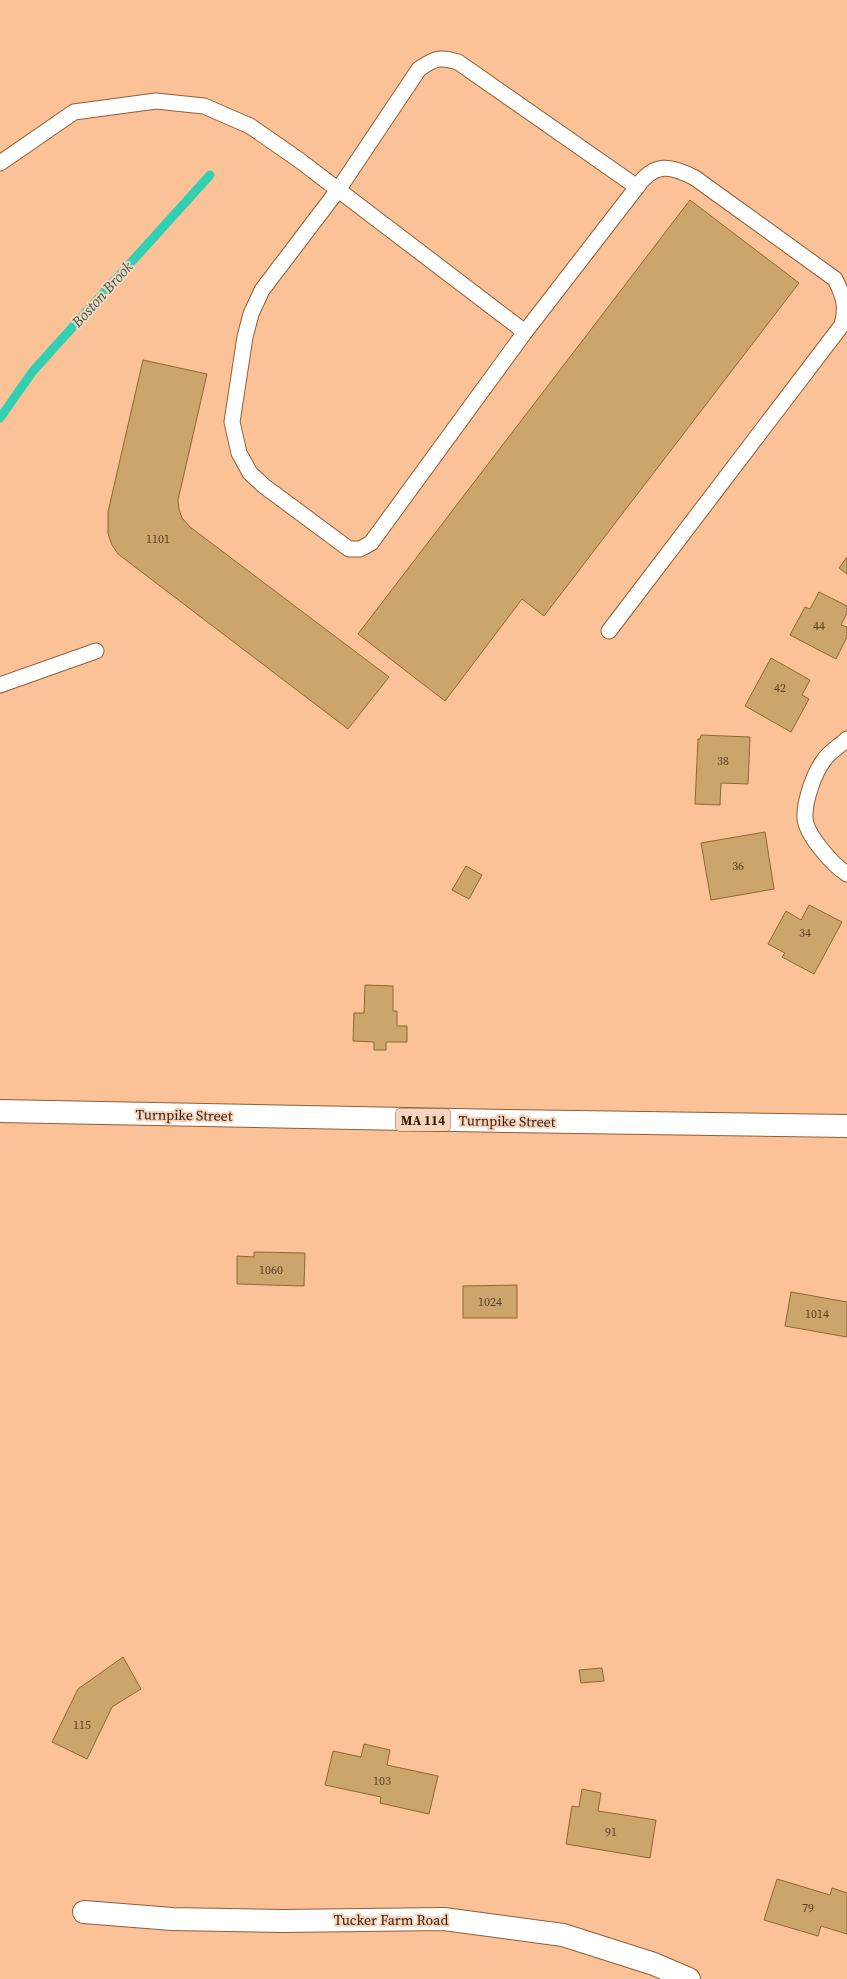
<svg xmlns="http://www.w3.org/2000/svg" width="847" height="1979" font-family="'Source Serif 4',serif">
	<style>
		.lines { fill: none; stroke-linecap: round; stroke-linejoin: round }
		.stream { stroke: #31d0b3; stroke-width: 9 }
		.building { fill: #cba56c; stroke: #8c6930 }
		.service-casing { stroke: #915d36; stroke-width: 17 }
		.minor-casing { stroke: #915d36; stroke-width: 24 }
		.trunk-casing { stroke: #915d36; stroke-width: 24 }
		.service { stroke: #fff; stroke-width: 15 }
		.minor { stroke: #fff; stroke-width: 22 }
		.trunk { stroke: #fff; stroke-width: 22 }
		.labels { text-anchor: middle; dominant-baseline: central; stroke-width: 4; stroke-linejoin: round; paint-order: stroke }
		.number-label { font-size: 12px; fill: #583e23 }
		.shield { fill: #f7d4bb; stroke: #6c5240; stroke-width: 1 }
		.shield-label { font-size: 13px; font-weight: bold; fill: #311b0b }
		.street-label { font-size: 14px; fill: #311b0b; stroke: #f7d4bb }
		.water-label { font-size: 15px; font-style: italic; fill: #256154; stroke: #f7d4bb }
	</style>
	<rect width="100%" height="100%" fill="#fbc197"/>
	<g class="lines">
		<path class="stream" d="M0,418l33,-47 177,-196"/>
	</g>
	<g class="building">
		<path d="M690,200l109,83 -255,333 -22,-17 -77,102 -87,-67z"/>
		<path d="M143,360l64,14 -29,126 1,9 3,9 8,9 199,150 -41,52 -230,-175 -6,-9 -4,-11v-22z"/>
		<path d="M847,557v17l-8,-6z"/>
		<path d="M819,592l28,14v7l-6,12 6,2v10l-11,22 -46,-24 15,-28 5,2z"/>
		<path d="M771,658l39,22 -8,15 7,4 -18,33 -46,-26z"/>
		<path d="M701,735l49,2 -2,47 -27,-1 -1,22 -25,-1 3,-65h2z"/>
		<path d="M765,832l9,57 -63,11 -10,-57z"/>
		<path d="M466,866l16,9 -13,24 -17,-9z"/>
		<path d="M809,905l33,17 -28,52 -32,-17 3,-4 -17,-9 18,-33 15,9z"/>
		<path d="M365,985l28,1v25h4v15h10v16h-21v8h-12v-8l-21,-1 1,-28h10z"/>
		<path d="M254,1252l51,1 -1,33 -67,-2v-28l17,1z"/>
		<path d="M517,1285v33h-54v-32z"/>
		<path d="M791,1292l56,10v35l-62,-11z"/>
		<path d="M123,1657l18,32 -29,18 -25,52 -35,-17 26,-53z"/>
		<path d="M602,1668l2,13 -23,2 -2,-13z"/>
		<path d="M364,1744l26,6 -3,15 51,11 -9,38 -49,-11 1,-6 -56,-12 8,-34 28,6z"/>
		<path d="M582,1789l19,4 -3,18 58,9 -6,38 -84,-14 6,-38 7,1z"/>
		<path d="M777,1879l53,16 2,-7 15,5v41l-26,-8 -3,10 -54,-16z"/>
	</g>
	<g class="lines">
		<defs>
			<g id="service">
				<path d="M0,163l74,-51 82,-11 48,5 46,20 49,34 226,172"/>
				<path d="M609,631l233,-306c5,-19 2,-28 -7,-46l-140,-101c-24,-13 -41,-16 -58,9l-112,145 -154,211 -11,6h-11l-85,-63 -14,-13 -11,-20 -7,-31 13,-85 6,-23 11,-24 76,-100 81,-121c15,-10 20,-13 39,-7l179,125"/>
				<path d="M0,685l96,-34"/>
				<path d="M847,739c-7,7 -18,13 -23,21 -10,13 -20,42 -19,58 1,17 28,47 42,56"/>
			</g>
			<path id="minor" d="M84,1912l88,7 111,2 161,-2 119,16 91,29 35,15"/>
			<path id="trunk" d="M0,1111l506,10 341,5"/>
		</defs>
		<use href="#service" class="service-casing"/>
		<use href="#minor" class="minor-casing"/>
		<use href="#trunk" class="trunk-casing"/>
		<use href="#service" class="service"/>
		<use href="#minor" class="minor"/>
		<use href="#trunk" class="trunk"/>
	</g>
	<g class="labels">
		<g class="number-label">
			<text x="158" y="539">1101</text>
			<text x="819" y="626">44</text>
			<text x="780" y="688">42</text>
			<text x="723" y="761">38</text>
			<text x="738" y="866">36</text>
			<text x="805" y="933">34</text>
			<text x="271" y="1270">1060</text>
			<text x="490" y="1302">1024</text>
			<text x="817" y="1314">1014</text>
			<text x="82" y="1725">115</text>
			<text x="382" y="1781">103</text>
			<text x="611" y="1832">91</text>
			<text x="808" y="1908">79</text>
		</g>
		<rect class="shield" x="396" y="1109" width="54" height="22" rx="3"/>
		<g class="shield-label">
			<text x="423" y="1120">MA 114</text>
		</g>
		<g class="street-label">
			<text transform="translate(184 1115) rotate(1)">Turnpike Street</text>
			<text transform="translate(507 1121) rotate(1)">Turnpike Street</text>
			<text x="391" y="1920">Tucker Farm Road</text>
		</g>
		<g class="water-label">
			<text transform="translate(102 294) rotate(-48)">Boston Brook</text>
		</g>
	</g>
</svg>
